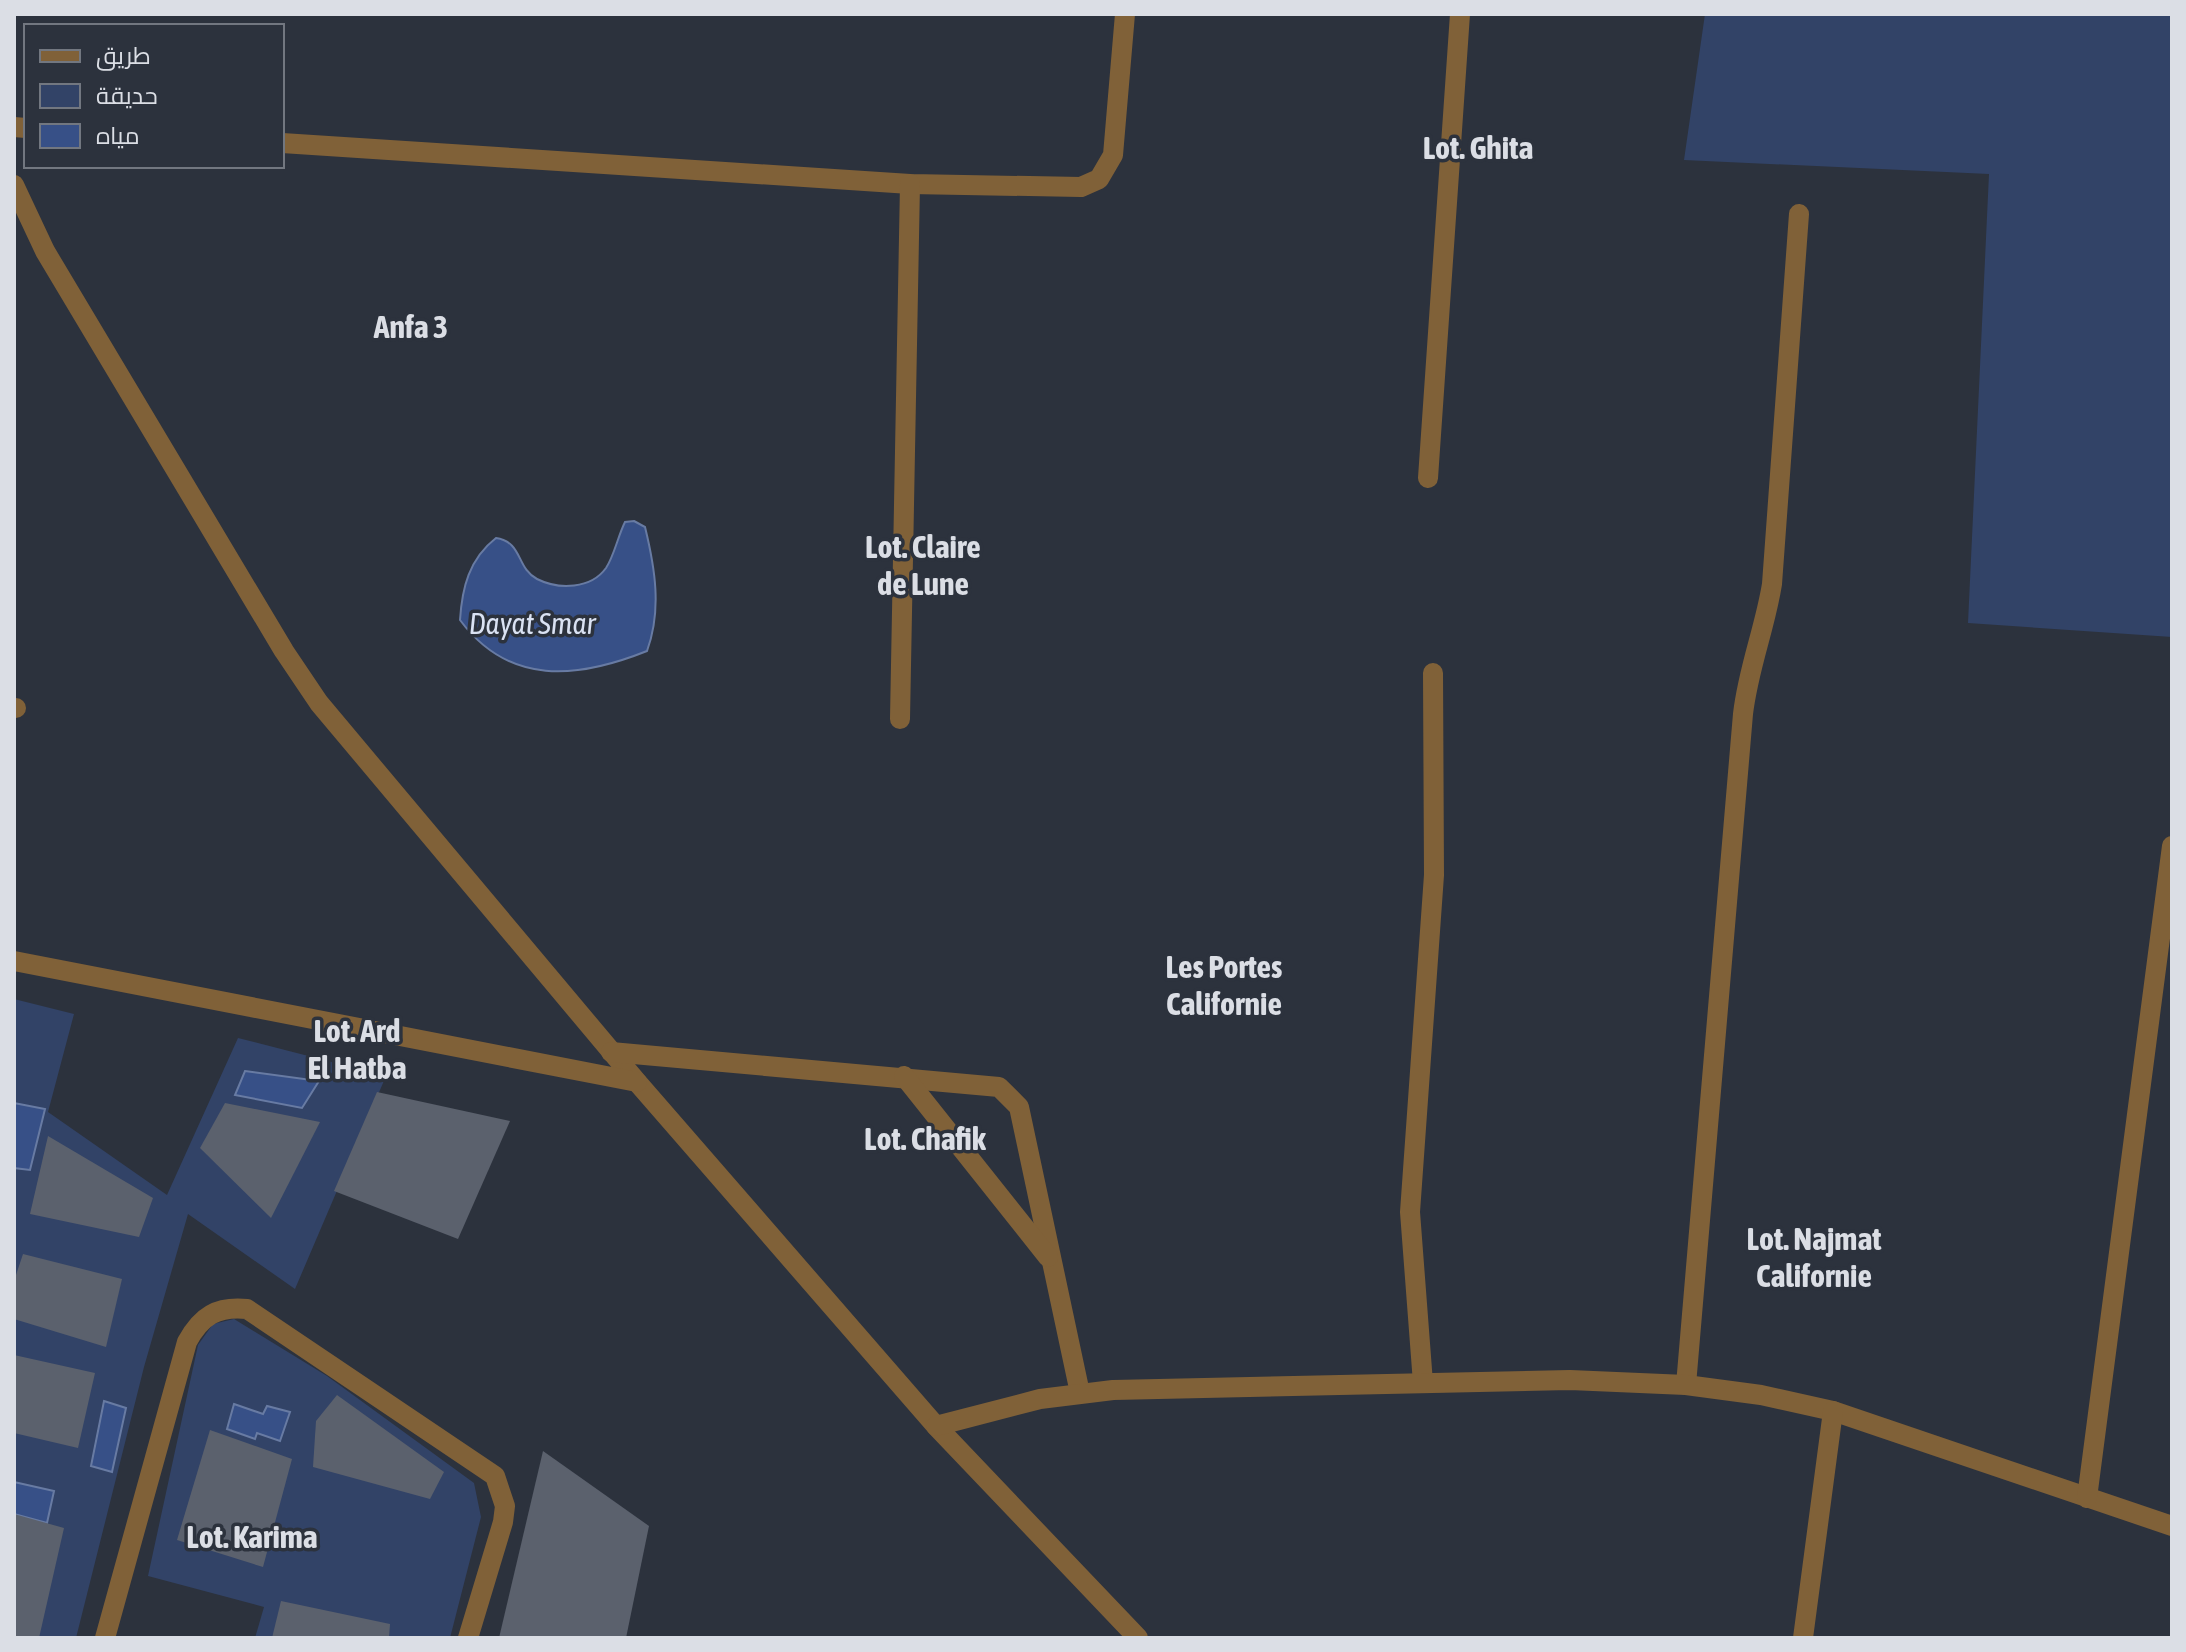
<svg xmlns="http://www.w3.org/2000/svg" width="2186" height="1652" font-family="'Asap Condensed',Cairo,sans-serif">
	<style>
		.green { fill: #324367 }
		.water { fill: #375087; stroke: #687ba3; stroke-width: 2 }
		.building { fill: #5b616d }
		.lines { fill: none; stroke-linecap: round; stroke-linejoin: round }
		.minor { stroke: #806138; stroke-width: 20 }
		.labels { text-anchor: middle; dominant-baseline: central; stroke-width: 7; stroke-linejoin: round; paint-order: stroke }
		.water-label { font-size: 30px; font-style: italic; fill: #dae2f3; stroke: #2c323d }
		.quarter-label { font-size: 32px; font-weight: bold; fill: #dbdee5; stroke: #2c323d }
	</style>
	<rect width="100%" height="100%" fill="#2c323d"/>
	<g class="green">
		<path d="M1705,14h467v623l-204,-14 21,-449 -305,-14z"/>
		<path d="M14,999l60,15 -26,98 119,83 71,-157 148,38 -91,213 -107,-75 -44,153 -68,271h-62z"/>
		<path d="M234,1319l93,57 147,107 7,34 -31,121h-195l9,-31 -116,-31 50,-231 15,-21z"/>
	</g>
	<g class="water">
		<path d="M634,521l11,6c10,41 17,83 2,124 -70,28 -138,35 -187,-31 2,-32 9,-61 36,-82 27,4 20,30 41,41 22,11 54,10 69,-11 8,-12 12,-32 19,-46z"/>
		<path d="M245,1071l74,10 -17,27 -67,-13z"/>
		<path d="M14,1103l31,6 -15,61 -16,-2z"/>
		<path d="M104,1401l22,7 -14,64 -21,-6z"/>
		<path d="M234,1404l29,10 4,-8 23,6 -10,29 -23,-8 -2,6 -28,-10z"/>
		<path d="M14,1482l40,9 -7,32 -33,-9z"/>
	</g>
	<g class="building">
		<path d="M377,1092l133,29 -52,118 -124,-48z"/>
		<path d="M225,1103l95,19 -49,96 -71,-70z"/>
		<path d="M48,1136l105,62 -14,39 -109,-23z"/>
		<path d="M23,1254l99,25 -16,68 -92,-28v-38z"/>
		<path d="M14,1355l81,18 -17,75 -64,-15z"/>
		<path d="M337,1395l107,77 -14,27 -117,-32 3,-46z"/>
		<path d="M210,1430l82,29 -29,108 -86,-27z"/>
		<path d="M543,1451l106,75 -23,112h-127z"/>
		<path d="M14,1514l50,14 -25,110h-25z"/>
		<path d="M281,1601l109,23 -1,14h-117z"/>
	</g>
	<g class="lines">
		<g class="minor">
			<path d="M14,127l12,1"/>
			<path d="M282,143l628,41 171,3 18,-8 14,-24 12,-141"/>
			<path d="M14,185l31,66 239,400 35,52 318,379 299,344 202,212"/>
			<path d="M1428,478l32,-464"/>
			<path d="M14,708h2"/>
			<path d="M900,719l10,-535"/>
			<path d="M14,961l623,121"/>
			<path d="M611,1052l388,35 20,20 61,286"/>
			<path d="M904,1076l144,181"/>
			<path d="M1423,1383l-13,-171 24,-337 -1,-202"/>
			<path d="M1686,1385l57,-671c5,-45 22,-86 29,-130l27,-370"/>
			<path d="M936,1426l104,-27 73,-9 457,-10 116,5 75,10 72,16 339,115"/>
			<path d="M2087,1498l85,-652"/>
			<path d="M105,1638l82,-296c14,-26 30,-36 60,-33l248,167 10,30 -2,16 -35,116"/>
			<path d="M1803,1638l30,-227"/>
		</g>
	</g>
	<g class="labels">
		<g class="water-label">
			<text x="532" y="623">Dayat Smar</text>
		</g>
		<g class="quarter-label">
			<text x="1478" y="147">Lot. Ghita</text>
			<text x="411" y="326">Anfa 3</text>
			<text x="923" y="546">Lot. Claire<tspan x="923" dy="37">de Lune</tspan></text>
			<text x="1224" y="966">Les Portes<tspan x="1224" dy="37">Californie</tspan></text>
			<text x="357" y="1030">Lot. Ard<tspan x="357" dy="37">El Hatba</tspan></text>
			<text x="925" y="1138">Lot. Chafik</text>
			<text x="1814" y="1238">Lot. Najmat<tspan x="1814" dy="37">Californie</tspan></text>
			<text x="252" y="1536">Lot. Karima</text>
		</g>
	</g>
	<rect width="2186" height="1652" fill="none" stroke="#dbdee5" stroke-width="32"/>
	<rect x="24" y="24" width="260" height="144" fill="#2c323d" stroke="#727780" stroke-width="2"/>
	<rect x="40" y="50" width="40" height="12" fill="#806138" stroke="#727780" stroke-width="2"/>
	<text x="96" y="64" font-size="24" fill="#dbdee5">طريق</text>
	<rect x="40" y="84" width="40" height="24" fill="#324367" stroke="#727780" stroke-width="2"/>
	<text x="96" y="104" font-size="24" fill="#dbdee5">حديقة</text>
	<rect x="40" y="124" width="40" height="24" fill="#375087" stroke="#727780" stroke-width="2"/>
	<text x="96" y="144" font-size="24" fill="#dbdee5">مياه</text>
</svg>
